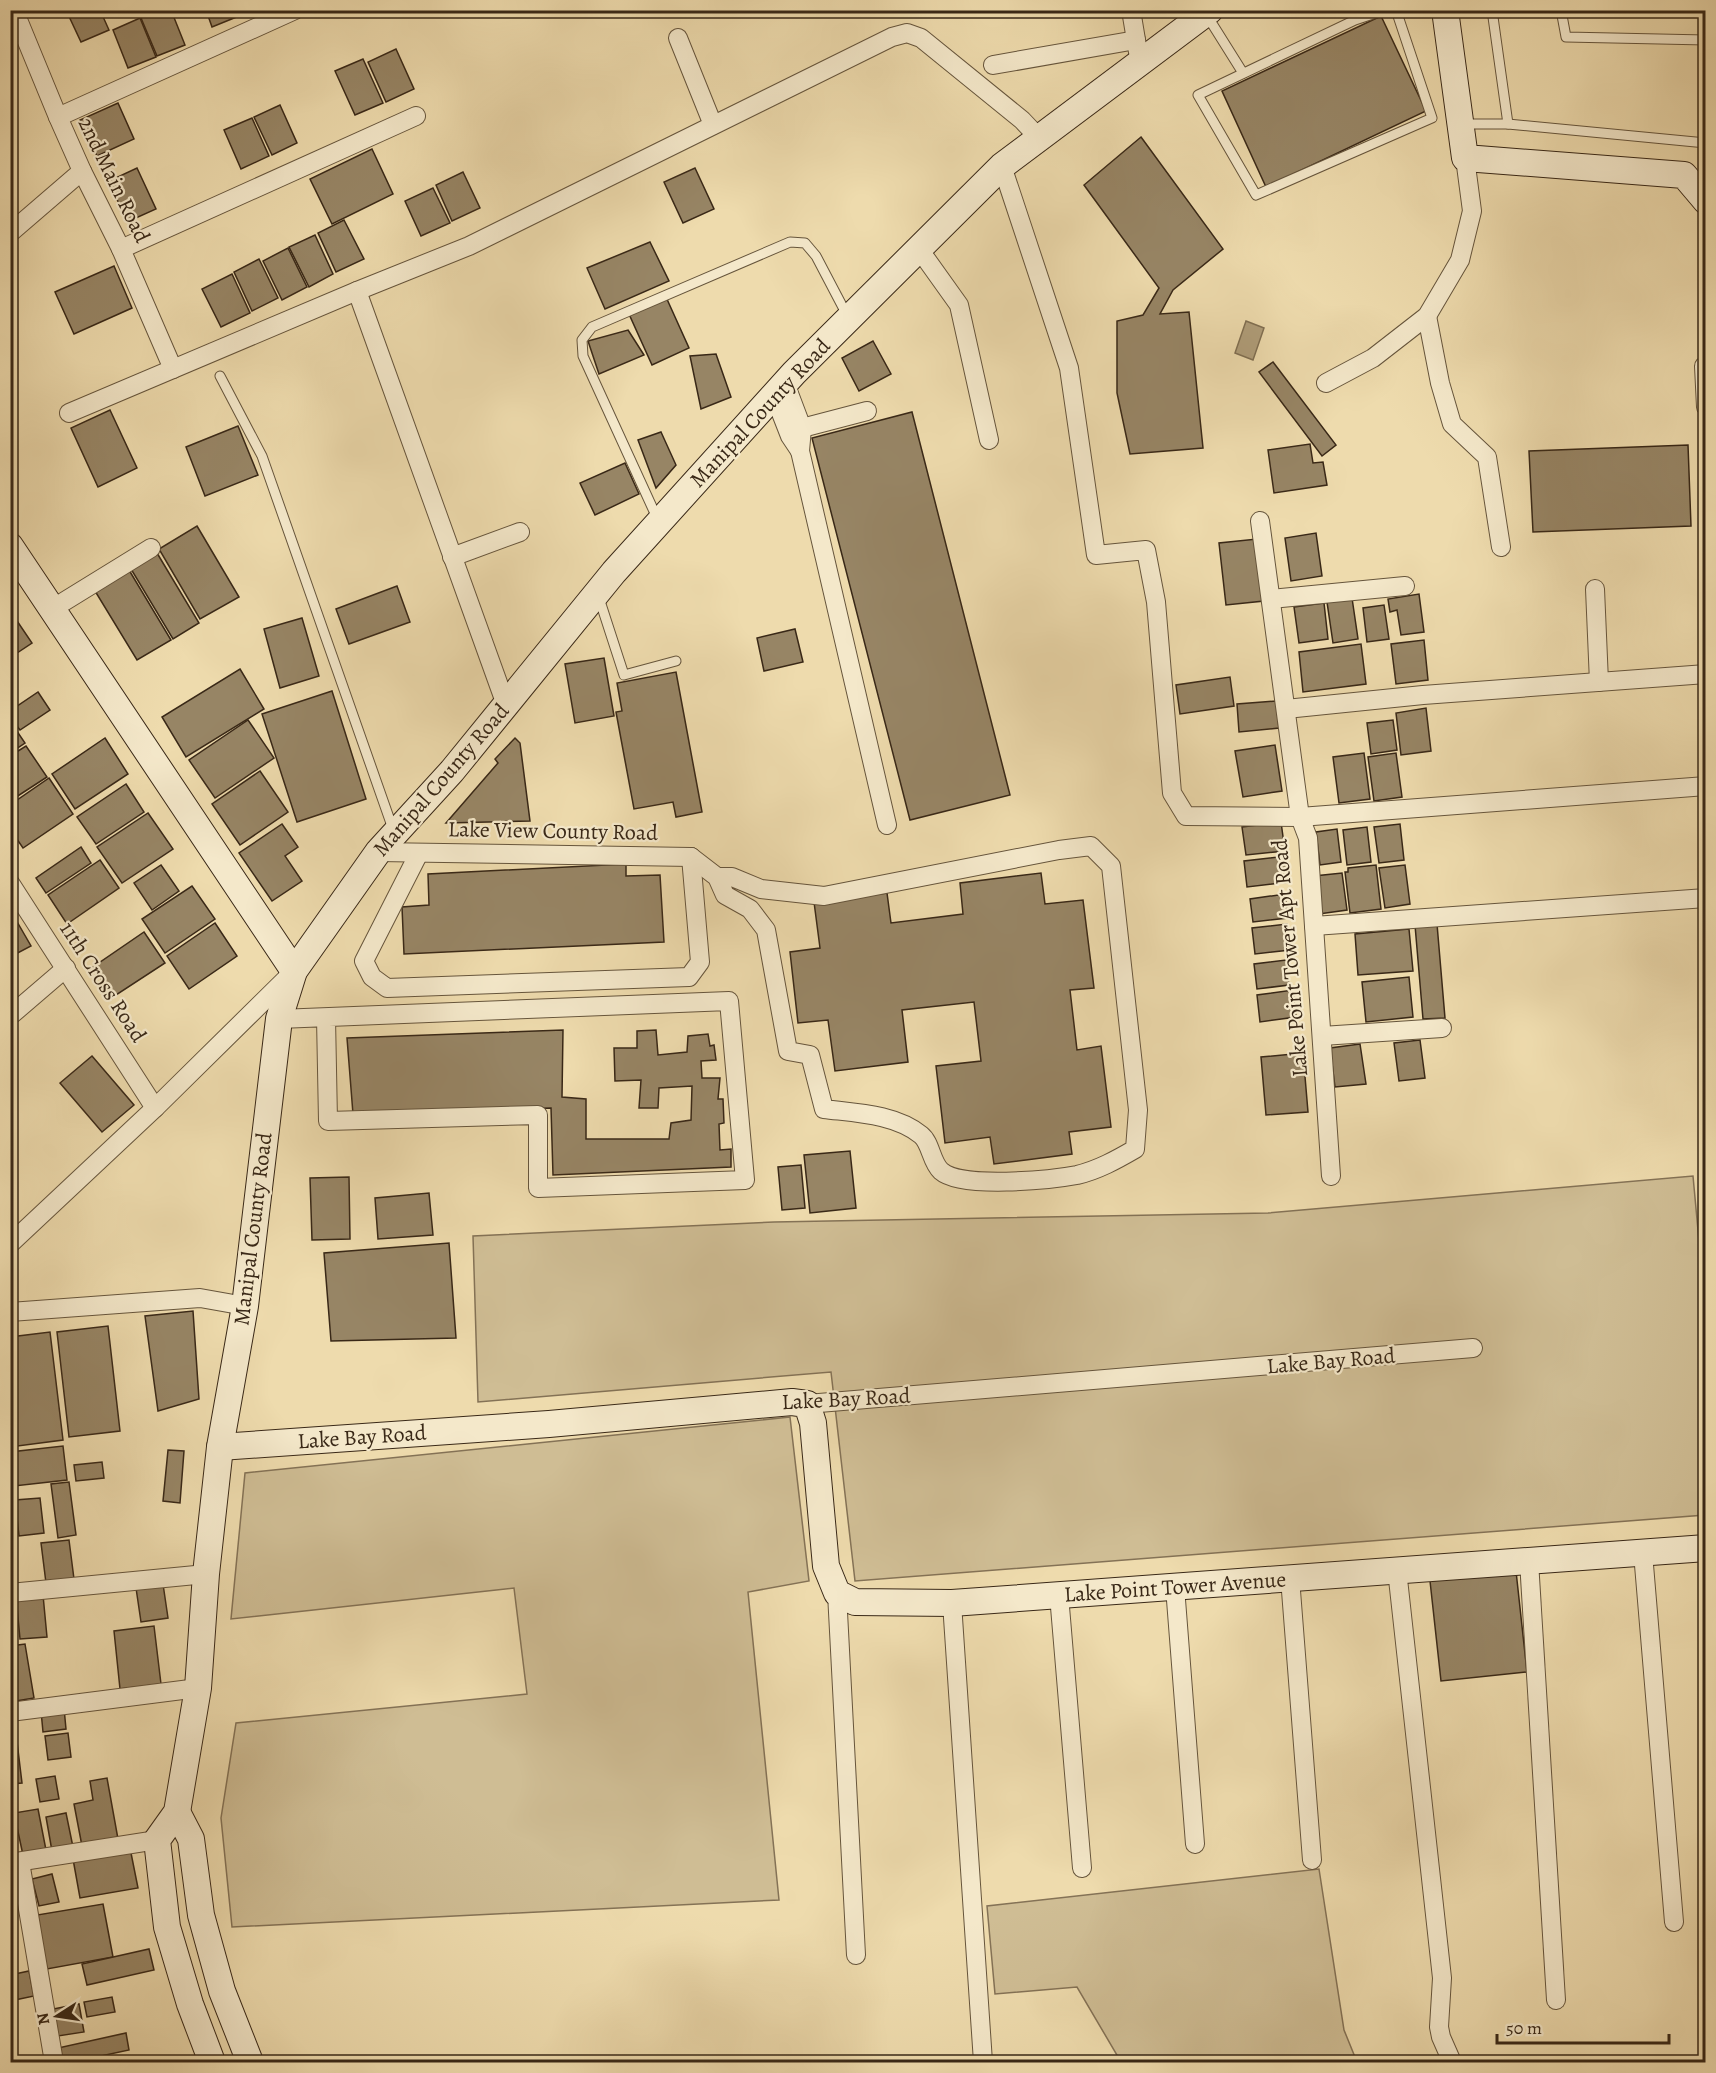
<svg xmlns="http://www.w3.org/2000/svg" width="1716" height="2073" font-family="Alegreya,serif">
	<style>
		.green { fill: #cfbd94; stroke: #847256; stroke-width: 1.5 }
		.water { fill: #b09e7a; stroke: #806f52; stroke-width: 1.5 }
		.building { fill: #978565; stroke: #392817; stroke-width: 1.5 }
		.lines { fill: none; stroke-linecap: round; stroke-linejoin: round }
		.lane-casing { stroke: #66553c; stroke-width: 11 }
		.street-casing { stroke: #66553c; stroke-width: 20 }
		.secondary-casing { stroke: #392817; stroke-width: 28 }
		.lane { stroke: #f4e8ca; stroke-width: 9 }
		.street { stroke: #f4e8ca; stroke-width: 18 }
		.secondary { stroke: #f4e8ca; stroke-width: 26 }
		.labels { text-anchor: middle; dominant-baseline: central; stroke-width: 4.5; stroke-linejoin: round; paint-order: stroke }
		.street-label { font-size: 22px; fill: #392817; stroke: #f4e8ca }
	</style>
	<rect width="100%" height="100%" fill="#eedbad"/>
	<filter id="stains"><feTurbulence type="fractalNoise" baseFrequency=".00333" numOctaves="4"/><feColorMatrix values="0 0 0 0 .2 0 0 0 0 .09 0 0 0 0 .02 0 0 0 .5 -.17"/></filter>
	<radialGradient id="worn" r=".72"><stop offset=".6" stop-color="#630" stop-opacity="0"/><stop offset="1" stop-color="#630" stop-opacity=".3"/></radialGradient>
	<g class="green">
		<path d="M1693,1176l13,141 -1,198 -850,66 -24,-209 -353,30 -5,-166 301,-14 494,-9z"/>
		<path d="M790,1417l19,164 -61,11 31,308 -547,27 -11,-109 15,-95 291,-29 -13,-106 -283,31 14,-146z"/>
		<path d="M1319,1869l25,161 13,32h-236l-44,-75 -82,7 -8,-88z"/>
	</g>
	<path class="water" d="M1246,321l18,7 -11,32 -18,-7z"/>
	<g class="building">
		<path d="M66,10h34l9,20 -28,12z"/>
		<path d="M160,10h11l14,35 -28,11 -16,-38z"/>
		<path d="M206,10h31l2,6 -27,11z"/>
		<path d="M1381,16l45,95 -160,76 -44,-96z"/>
		<path d="M140,18l16,39 -28,11 -15,-38z"/>
		<path d="M396,49l18,40 -28,13 -18,-40z"/>
		<path d="M363,59l20,44 -28,12 -20,-44z"/>
		<path d="M118,103l16,36 -37,17 -17,-36z"/>
		<path d="M280,105l17,38 -25,12 -18,-38z"/>
		<path d="M252,118l17,38 -28,13 -17,-39z"/>
		<path d="M1141,137l82,112 -50,41 -13,24 29,-2 14,136 -73,6 -13,-61v-72l26,-6 16,-27 -75,-103z"/>
		<path d="M372,149l21,45 -61,30 -22,-45z"/>
		<path d="M137,168l19,41 -29,13 -18,-41z"/>
		<path d="M695,168l19,41 -31,14 -19,-41z"/>
		<path d="M463,172l17,36 -28,13 -16,-36z"/>
		<path d="M433,188l17,35 -29,13 -16,-35z"/>
		<path d="M344,220l20,39 -28,13 -18,-39z"/>
		<path d="M315,235l18,39 -24,13 -20,-40z"/>
		<path d="M650,242l19,39 -64,28 -18,-41z"/>
		<path d="M288,248l19,39 -25,13 -19,-39z"/>
		<path d="M259,259l19,39 -26,13 -18,-39z"/>
		<path d="M114,266l18,42 -58,26 -19,-42z"/>
		<path d="M232,274l18,39 -29,14 -19,-38z"/>
		<path d="M666,297l23,51 -37,17 -23,-51z"/>
		<path d="M628,330l16,25 -45,19 -11,-33z"/>
		<path d="M873,341l18,33 -32,17 -17,-33z"/>
		<path d="M716,354l15,43 -30,12 -11,-53z"/>
		<path d="M1273,362l63,83 -14,11 -63,-84z"/>
		<path d="M110,410l27,58 -39,19 -27,-59z"/>
		<path d="M912,412l98,383 -100,25 -98,-382z"/>
		<path d="M238,426l20,49 -53,21 -19,-49z"/>
		<path d="M661,432l15,33 -20,23 -18,-48z"/>
		<path d="M1310,444l3,19 10,-1 4,23 -53,8 -6,-43z"/>
		<path d="M1688,445l3,81 -158,6 -4,-81z"/>
		<path d="M625,463l14,31 -44,21 -15,-32z"/>
		<path d="M197,526l42,71 -39,22 -41,-70z"/>
		<path d="M1316,533l6,43 -31,5 -6,-43z"/>
		<path d="M1257,539l7,62 -38,4 -7,-62z"/>
		<path d="M157,553l42,70 -26,16 -42,-70z"/>
		<path d="M129,570l42,70 -34,20 -42,-69z"/>
		<path d="M397,586l13,36 -61,22 -13,-35z"/>
		<path d="M1419,594l5,38 -23,3 -4,-25 -7,2 -2,-13z"/>
		<path d="M1352,598l6,41 -25,4 -6,-41z"/>
		<path d="M1324,603l4,36 -29,4 -5,-36z"/>
		<path d="M1384,605l5,34 -22,3 -4,-34z"/>
		<path d="M11,612l21,31 -15,10 -7,-10z"/>
		<path d="M302,618l17,58 -39,12 -16,-59z"/>
		<path d="M795,629l8,33 -39,9 -7,-33z"/>
		<path d="M1424,640l4,40 -32,4 -5,-40z"/>
		<path d="M1361,644l5,40 -63,8 -4,-40z"/>
		<path d="M604,658l10,58 -39,7 -10,-59z"/>
		<path d="M240,669l24,40 -78,48 -24,-40z"/>
		<path d="M676,672l26,140 -26,5 -3,-15 -39,7 -18,-97 6,-1 -5,-28z"/>
		<path d="M1230,677l4,29 -54,8 -4,-29z"/>
		<path d="M332,691l34,108 -69,23 -35,-108z"/>
		<path d="M38,692l12,18 -30,20 -10,-13v-6z"/>
		<path d="M1276,701l3,27 -40,4 -2,-28z"/>
		<path d="M1426,708l5,43 -30,4 -5,-42z"/>
		<path d="M248,720l26,38 -59,40 -26,-38z"/>
		<path d="M1393,720l4,30 -26,4 -4,-31z"/>
		<path d="M10,721l15,22 -15,10z"/>
		<path d="M105,738l23,36 -53,35 -23,-35z"/>
		<path d="M515,738l5,5 10,78 -84,2 52,-60 -3,-4z"/>
		<path d="M1275,745l7,46 -39,6 -8,-46z"/>
		<path d="M26,746l21,31 -37,24v-45z"/>
		<path d="M1364,753l6,46 -31,4 -6,-46z"/>
		<path d="M1396,753l6,44 -28,4 -6,-44z"/>
		<path d="M260,771l28,41 -48,33 -28,-41z"/>
		<path d="M49,778l24,36 -50,34 -13,-19v-24z"/>
		<path d="M126,784l18,28 -48,32 -19,-27z"/>
		<path d="M148,813l25,36 -51,34 -25,-36z"/>
		<path d="M1281,822l4,29 -39,4 -4,-28z"/>
		<path d="M282,824l16,23 -13,9 17,25 -30,20 -33,-48z"/>
		<path d="M1400,824l4,36 -25,3 -5,-36z"/>
		<path d="M1367,827l4,35 -24,3 -4,-35z"/>
		<path d="M1337,829l4,33 -21,3 -4,-33z"/>
		<path d="M81,847l10,16 -45,30 -10,-15z"/>
		<path d="M1286,856l4,26 -43,5 -3,-26z"/>
		<path d="M100,860l19,28 -52,36 -19,-29z"/>
		<path d="M626,864v12l34,-1 4,67 -260,12 -2,-47 27,-2 -1,-31z"/>
		<path d="M161,865l18,26 -27,19 -18,-27z"/>
		<path d="M1376,865l5,44 -31,4 -5,-41h3v-4z"/>
		<path d="M1405,865l5,39 -25,4 -6,-40z"/>
		<path d="M1041,873l4,31 38,-4 11,88 -24,2 7,60 24,-4 10,81 -42,5 3,22 -78,10 -4,-27 -45,6 -9,-77 45,-5 -7,-59 -72,8 6,52 -73,9 -7,-51 -30,3 -8,-71 30,-4 -6,-46 73,-9 4,30 72,-9 -3,-31z"/>
		<path d="M1342,873l5,37 -28,4 -5,-38z"/>
		<path d="M192,886l23,33 -50,34 -23,-34z"/>
		<path d="M1285,894l3,24 -35,4 -3,-23z"/>
		<path d="M12,913l19,33 -21,11v-43z"/>
		<path d="M215,923l22,33 -48,33 -22,-33z"/>
		<path d="M1287,924l3,26 -35,4 -3,-26z"/>
		<path d="M1437,924l8,94 -22,1 -8,-94z"/>
		<path d="M1409,929l4,42 -55,4 -3,-41z"/>
		<path d="M144,932l21,31 -52,34 -20,-30z"/>
		<path d="M1286,960l3,25 -32,4 -3,-25z"/>
		<path d="M1409,977l4,40 -47,5 -4,-40z"/>
		<path d="M1293,990l3,27 -36,5 -3,-27z"/>
		<path d="M563,1030l-1,67 24,2v40h83l2,-16 20,-3 1,-34 -33,2 -1,20h-19l2,-28 -26,1 -1,-33h23v-17l19,-1 2,25 29,-3 1,-16 20,-2 2,12 4,-1 2,15 -15,1 1,17h18l-2,21h5l1,24 -5,1 1,26 11,-1v18l-178,8 -2,-67 -198,6 -6,-76z"/>
		<path d="M1420,1040l5,38 -26,3 -5,-38z"/>
		<path d="M1360,1044l6,40 -31,3 -5,-39z"/>
		<path d="M1303,1053l5,59 -42,3 -5,-58z"/>
		<path d="M92,1056l42,49 -32,27 -42,-49z"/>
		<path d="M850,1151l6,57 -46,5 -6,-58z"/>
		<path d="M801,1165l4,43 -23,2 -4,-43z"/>
		<path d="M349,1177l1,62 -38,1 -2,-62z"/>
		<path d="M429,1193l4,42 -55,4 -3,-41z"/>
		<path d="M449,1243l7,95 -125,3 -7,-88z"/>
		<path d="M193,1311l6,88 -41,12 -13,-95z"/>
		<path d="M108,1326l12,105 -51,6 -12,-105z"/>
		<path d="M50,1332l13,108 -53,7v-110z"/>
		<path d="M63,1446l4,34 -53,6 -4,-34z"/>
		<path d="M168,1450l16,1 -4,52 -17,-2z"/>
		<path d="M102,1462l2,16 -28,3 -2,-16z"/>
		<path d="M69,1482l7,53 -18,3 -7,-54z"/>
		<path d="M40,1498l4,35 -25,3 -4,-36z"/>
		<path d="M69,1540l5,39 -28,4 -5,-40z"/>
		<path d="M1516,1571l11,101 -86,9 -11,-100z"/>
		<path d="M163,1584l5,34 -27,4 -5,-34z"/>
		<path d="M43,1595l4,42 -27,2 -4,-42z"/>
		<path d="M154,1626l7,58 -41,5 -6,-58z"/>
		<path d="M25,1644l9,54 -24,4v-56z"/>
		<path d="M64,1708l2,21 -23,3 -2,-21z"/>
		<path d="M15,1725l7,58 -12,1v-58z"/>
		<path d="M68,1733l3,24 -23,3 -3,-24z"/>
		<path d="M55,1776l4,23 -19,3 -4,-23z"/>
		<path d="M107,1778l11,61 -36,7 -8,-42 19,-4 -3,-19z"/>
		<path d="M38,1809l8,41 -23,5 -9,-42z"/>
		<path d="M66,1813l7,34 -21,4 -6,-34z"/>
		<path d="M130,1848l8,40 -58,10 -7,-39z"/>
		<path d="M52,1874l7,28 -20,4 -7,-27z"/>
		<path d="M103,1904l10,53 -66,12 -10,-54z"/>
		<path d="M149,1949l5,21 -67,15 -5,-21z"/>
		<path d="M29,1971l5,25 -24,5v-26z"/>
		<path d="M112,1997l3,15 -28,5 -3,-15z"/>
		<path d="M79,2004l5,28 -26,4 -5,-27z"/>
		<path d="M126,2033l3,17 -56,12h-12l-3,-14z"/>
	</g>
	<g class="lines">
		<defs>
			<g id="lane">
				<path d="M1385,10l-30,10 -157,75 58,100 176,-77 -36,-108"/>
				<path d="M1492,10l16,114"/>
				<path d="M1561,10l5,27 140,3"/>
				<path d="M1206,14l37,59"/>
				<path d="M1463,124h45l198,19"/>
				<path d="M220,376l42,80 131,373"/>
				<path d="M658,520l-75,-164 -1,-16 10,-13 198,-85 15,1 11,13 32,61"/>
				<path d="M599,598l25,77 52,-14"/>
			</g>
			<g id="street">
				<path d="M14,10l44,107 24,54 39,78 52,120"/>
				<path d="M1131,10l7,42"/>
				<path d="M678,38l35,87"/>
				<path d="M993,65l143,-25"/>
				<path d="M58,117l237,-107"/>
				<path d="M1002,166l67,202 27,187 50,-5 10,52 16,191 14,23 114,1 406,-31"/>
				<path d="M10,233l72,-62"/>
				<path d="M121,249l295,-133"/>
				<path d="M919,249l40,56 30,135"/>
				<path d="M357,291l149,414"/>
				<path d="M1427,316l13,67 12,41 35,33 14,90"/>
				<path d="M1704,366l2,41"/>
				<path d="M785,383l17,45 -2,23 87,374"/>
				<path d="M1326,383l47,-25 54,-42 33,-56 12,-49 -7,-53"/>
				<path d="M774,395l16,41 10,15"/>
				<path d="M69,413l288,-122 112,-45 423,-209 15,-4 14,5 101,82 17,18"/>
				<path d="M802,428l65,-17"/>
				<path d="M1260,521l40,296 8,21 23,338"/>
				<path d="M452,557l68,-25"/>
				<path d="M1595,589l4,93"/>
				<path d="M1271,599l134,-13"/>
				<path d="M52,609l99,-61"/>
				<path d="M1286,709l137,-14 283,-21"/>
				<path d="M378,852l313,5"/>
				<path d="M419,853l-55,108 8,16 15,11 302,-11 11,-15 -9,-105"/>
				<path d="M691,857l26,20 8,18 25,14 16,21 22,121 22,4 14,54c32,4 71,5 97,26 10,8 10,27 20,36 20,18 109,9 136,4 21,-5 39,-15 58,-26l3,-39 -27,-244 -20,-20 -32,4 -235,46 -63,-7 -29,-12h-15"/>
				<path d="M10,883l145,225"/>
				<path d="M1314,926l392,-28"/>
				<path d="M10,1016l56,-48"/>
				<path d="M279,1019l450,-18 16,179 -207,8v-73l-210,6 -2,-103"/>
				<path d="M1322,1036l120,-8"/>
				<path d="M10,1244l145,-136 137,-135"/>
				<path d="M10,1312l190,-14 45,8"/>
				<path d="M807,1404l666,-56"/>
				<path d="M1643,1553l31,369"/>
				<path d="M1529,1561l27,439"/>
				<path d="M1397,1570l45,408 -3,49 2,10 11,25"/>
				<path d="M1290,1578l22,282"/>
				<path d="M1175,1587l20,257"/>
				<path d="M10,1593l196,-19"/>
				<path d="M837,1593l19,362"/>
				<path d="M1059,1595l23,273"/>
				<path d="M952,1603l31,459"/>
				<path d="M10,1712l188,-24"/>
				<path d="M20,1862l34,200"/>
				<path d="M10,1863l147,-23"/>
			</g>
			<g id="secondary">
				<path d="M1445,10l20,148 219,17 22,26"/>
				<path d="M10,546l284,425"/>
				<path d="M220,1447l329,-23 243,-22 15,2 6,19 13,143 11,27 18,9 97,1 754,-55"/>
				<path d="M177,1812l14,27 10,76 21,76 28,71"/>
				<path d="M212,2062l-22,-58 -23,-77 -10,-87 20,-28 21,-124 8,-114 14,-127 25,-141 34,-287 15,-48 84,-119 74,-81 162,-199 180,-199 208,-207 208,-156"/>
			</g>
		</defs>
		<use href="#lane" class="lane-casing"/>
		<use href="#street" class="street-casing"/>
		<use href="#secondary" class="secondary-casing"/>
		<use href="#lane" class="lane"/>
		<use href="#street" class="street"/>
		<use href="#secondary" class="secondary"/>
	</g>
	<g class="labels">
		<g class="street-label">
			<text transform="translate(114 180) rotate(64)">2nd Main Road</text>
			<text transform="translate(760 413) rotate(-47)">Manipal County Road</text>
			<text transform="translate(441 780) rotate(-49)">Manipal County Road</text>
			<text transform="translate(553 831) rotate(1)">Lake View County Road</text>
			<text transform="translate(1290 958) rotate(-95)">Lake Point Tower Apt Road</text>
			<text transform="translate(103 982) rotate(57)">11th Cross Road</text>
			<text transform="translate(253 1229) rotate(-83)">Manipal County Road</text>
			<text transform="translate(1331 1361) rotate(-5)">Lake Bay Road</text>
			<text transform="translate(846 1399) rotate(-3)">Lake Bay Road</text>
			<text transform="translate(362 1437) rotate(-4)">Lake Bay Road</text>
			<text transform="translate(1175 1587) rotate(-4)">Lake Point Tower Avenue</text>
		</g>
	</g>
	<rect width="1716" height="2073" fill="none" stroke="#eedbad" stroke-width="36"/>
	<rect x="12" y="12" width="1692" height="2049" fill="none" stroke="#392817" stroke-width="3"/>
	<rect x="18" y="18" width="1680" height="2037" fill="none" stroke="#392817" stroke-width="1.5"/>
	<g transform="translate(57 2016) rotate(258)" stroke="#f4e8ca" stroke-width="4.5" paint-order="stroke">
	<path d="M0-4.5L10 22L0 15L-10 22Z" fill="#392817"/>
	<text y="-9" font-size="16" font-weight="bold" text-anchor="middle" fill="#392817">N</text>
	</g>
	<path d="M1497 2034v9h172v-9" fill="none" stroke="#392817" stroke-width="3"/>
	<text x="1506" y="2034" font-size="18" fill="#392817" stroke="#f4e8ca" stroke-width="4.5" paint-order="stroke">50 m</text>
	<rect width="100%" height="100%" filter="url(#stains)"/>
	<rect width="100%" height="100%" fill="url(#worn)"/>
</svg>
